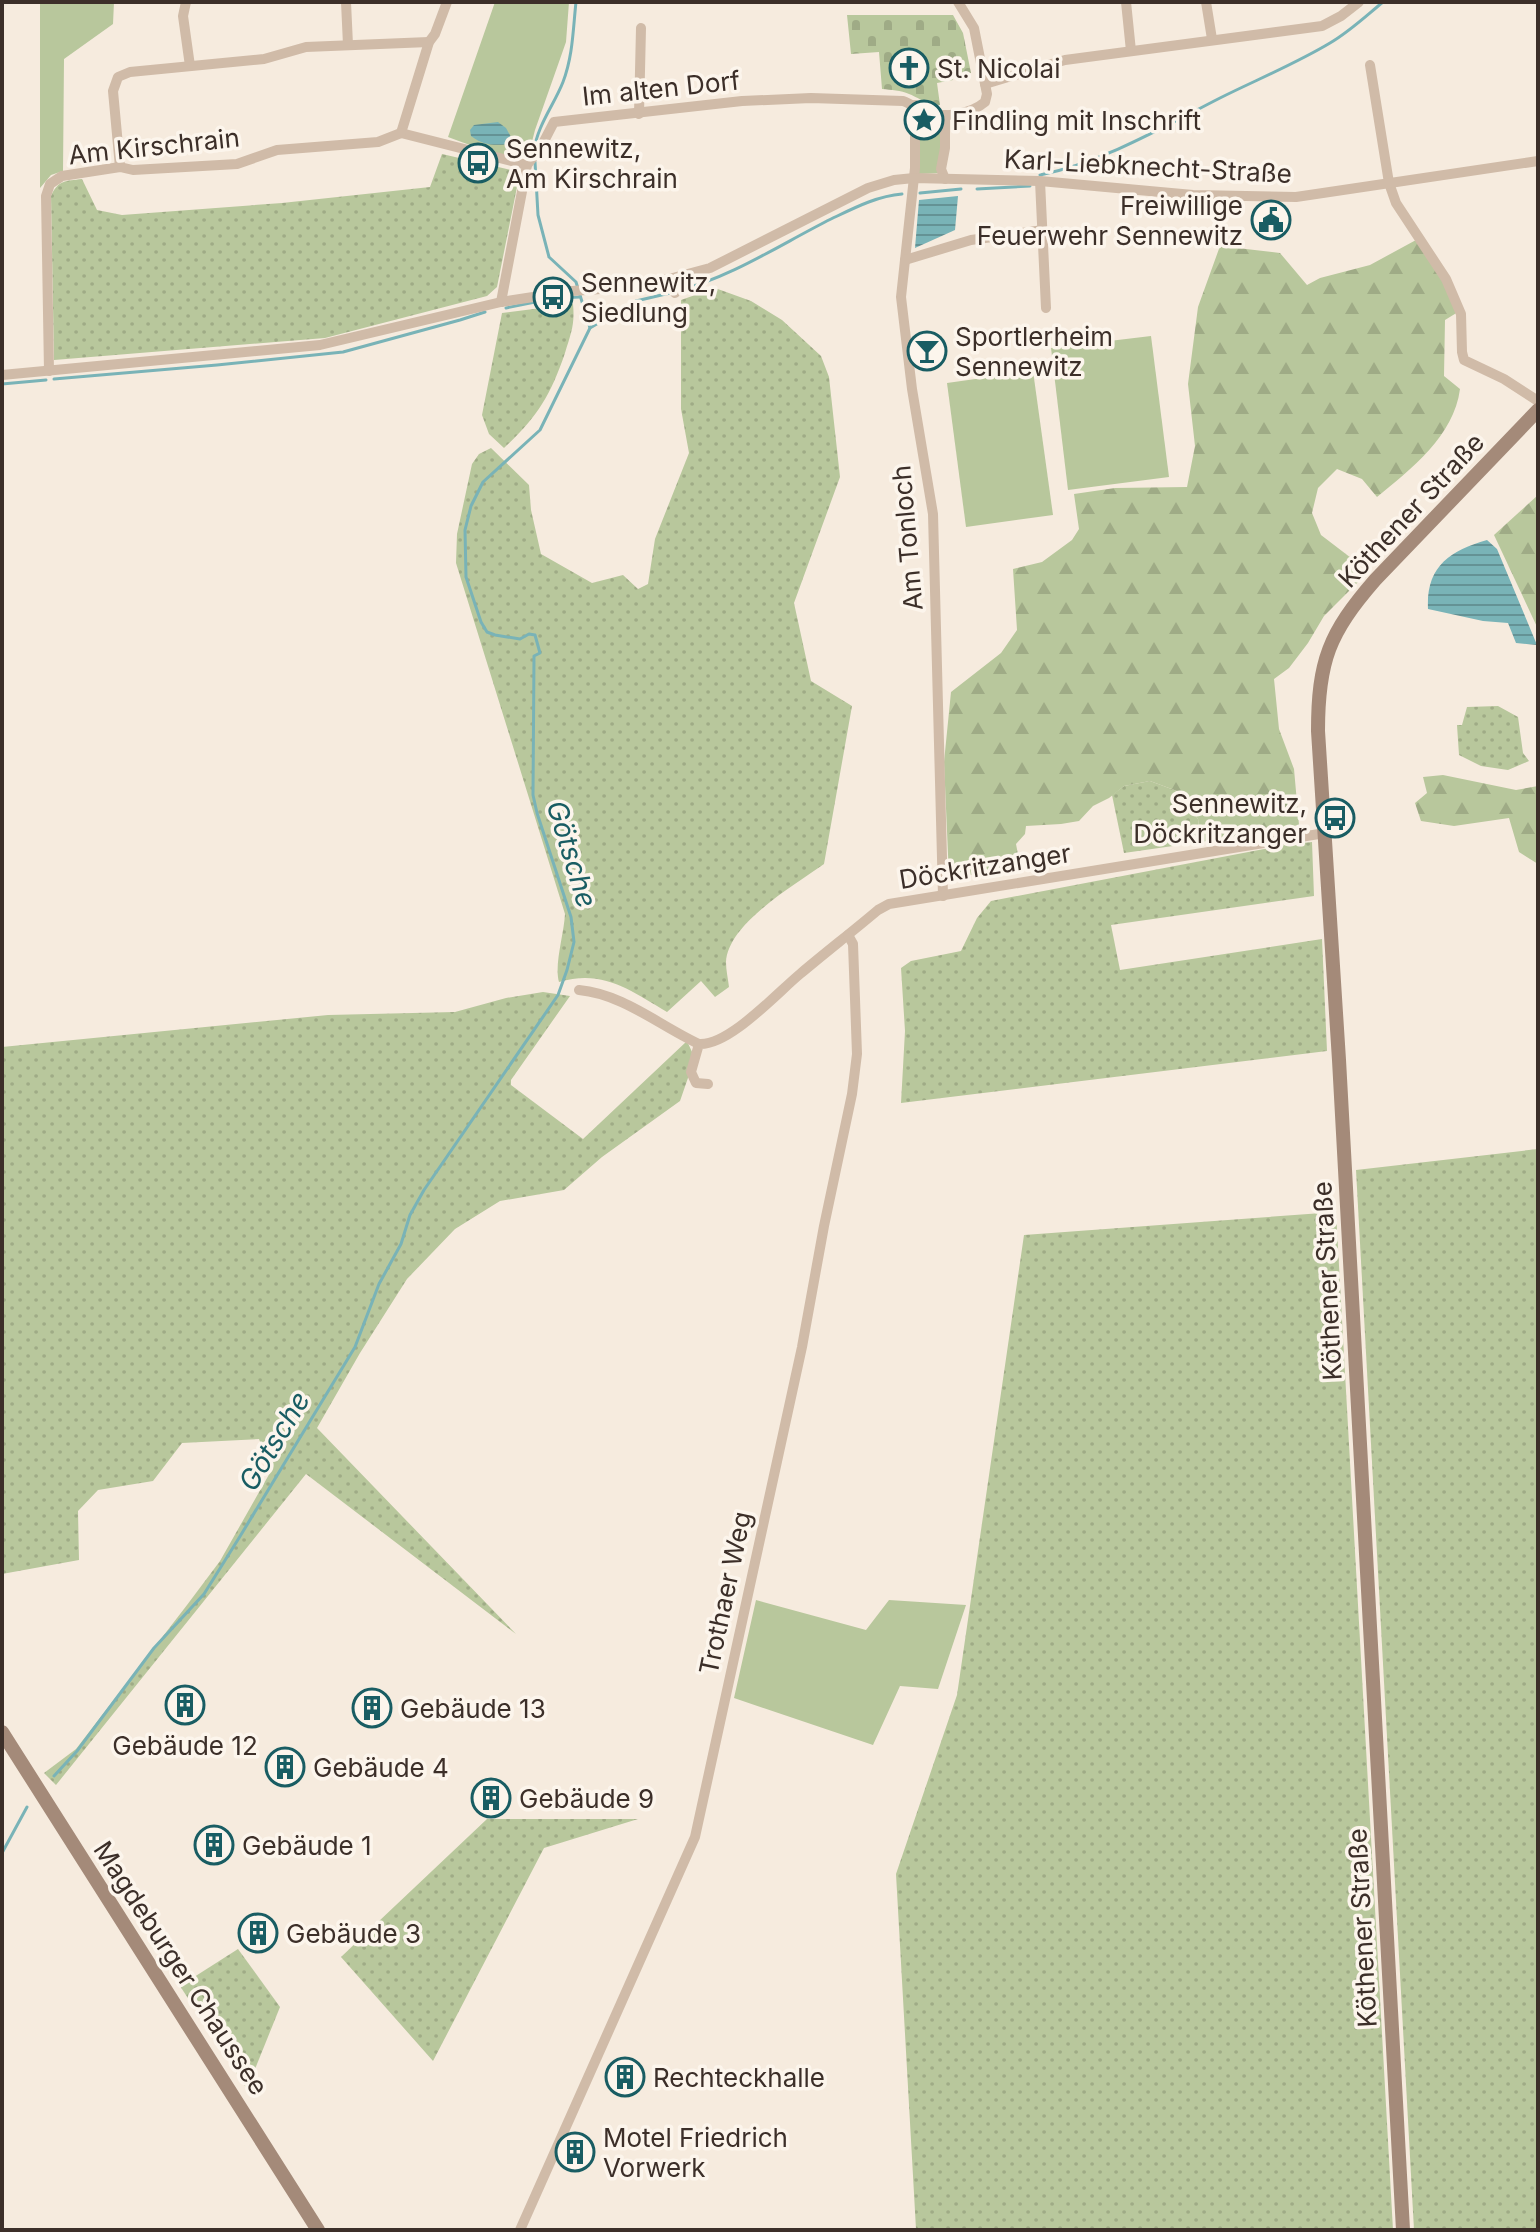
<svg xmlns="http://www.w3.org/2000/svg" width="1540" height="2232" font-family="Inter,sans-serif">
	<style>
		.grass { fill: url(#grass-dots) }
		.forest { fill: url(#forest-firs) }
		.cemetery { fill: url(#cemetery-stones) }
		.green { fill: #b8c79c }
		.water { fill: url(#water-rules) }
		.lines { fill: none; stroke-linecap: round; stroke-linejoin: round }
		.stream { stroke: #79b3b7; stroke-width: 3 }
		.street { stroke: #d0bba8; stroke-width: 10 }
		.secondary { stroke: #a48a79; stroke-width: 14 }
		.labels { text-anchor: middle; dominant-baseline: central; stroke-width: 7; stroke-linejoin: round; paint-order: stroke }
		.poi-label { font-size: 26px; fill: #3c2f29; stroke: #fcf5ec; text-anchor: start }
		.street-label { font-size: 26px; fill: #3c2f29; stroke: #fcf5ec }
		.water-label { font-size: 28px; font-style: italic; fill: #195d63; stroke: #fcf5ec }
	</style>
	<defs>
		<pattern id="grass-dots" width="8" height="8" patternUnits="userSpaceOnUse" patternTransform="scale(2)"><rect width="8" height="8" fill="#b8c79c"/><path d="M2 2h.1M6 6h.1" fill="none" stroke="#9fab86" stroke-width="1.8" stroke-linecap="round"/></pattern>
		<pattern id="forest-firs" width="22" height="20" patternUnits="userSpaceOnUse" patternTransform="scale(2)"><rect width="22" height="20" fill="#b8c79c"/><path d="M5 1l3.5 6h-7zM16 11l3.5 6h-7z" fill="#9fab86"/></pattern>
		<pattern id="cemetery-stones" width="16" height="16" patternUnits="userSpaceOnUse" patternTransform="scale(2)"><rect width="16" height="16" fill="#b8c79c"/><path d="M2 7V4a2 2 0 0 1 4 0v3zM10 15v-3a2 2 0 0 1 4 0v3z" fill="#9fab86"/></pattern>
		<pattern id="water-rules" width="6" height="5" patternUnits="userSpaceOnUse" patternTransform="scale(2)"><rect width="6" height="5" fill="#79b3b7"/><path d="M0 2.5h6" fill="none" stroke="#649295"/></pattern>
	</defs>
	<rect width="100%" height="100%" fill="#f6ebde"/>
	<g class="grass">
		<path d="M442,154l78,18 -23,115 -10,9 -162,42 -271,22 -3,-164c7,-16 15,-15 31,-17l15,31 25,5 160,-12 148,-16z"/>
		<path d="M715,288l36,13 31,19 39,36 8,21 11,100 -46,126 17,78 41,25 -28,158c-29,21 -96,59 -98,98 0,8 2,17 3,25l-14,10 -14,-16 -34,31c-37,-22 -64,-43 -108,-30 -5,-17 5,-48 6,-68l-109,-351 1,-29 15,-70 7,-10 12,-6 38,37 2,25 10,44 51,29 31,-8 15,14 10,-5 7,-45 34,-86 -8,-44v-109z"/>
		<path d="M573,304c2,21 -2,29 -8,49 -15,44 -28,64 -61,95l-15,-14 -7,-19 20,-102z"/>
		<path d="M1498,706l20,11 5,36 6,8 -21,9 -27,-4 -22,-11 -2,-30h5l5,-18z"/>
		<path d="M1150,781l27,10 21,28 3,23 -77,11 -12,-58 12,-9z"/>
		<path d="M1312,842l2,54 -203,29 9,45 202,-31 5,112 -426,52 4,-72 -4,-63 10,-7 50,-10 16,-33 14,-17 294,-56z"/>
		<path d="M543,992l27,4 -59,84v5l72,54 104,-98 5,11 -3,23 -9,26 -78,56 -38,33 -64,11 -45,28 -48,50 -47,74 -43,75 199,206 -210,-160 -250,311 -12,-12 32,-24 111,-144 33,-44 51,-90 -12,-32 -77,4 -29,38 -55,9 -20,21 1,49 -77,14v-527l326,-32 127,-3 51,-14z"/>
		<path d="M1538,1149v1081h-124l-58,-1060z"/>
		<path d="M1336,1212l57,1018h-479l2,-1 -20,-355 61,-179 67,-460z"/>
		<path d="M487,1819h151l-94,29 -111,213 -92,-104z"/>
		<path d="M238,1949l42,58 -33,82 -67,-103z"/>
	</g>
	<g class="forest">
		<path d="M1416,240l25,38 17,34 -13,8 -1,56 16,13c-6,47 -49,80 -83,108l-15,-18 -25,-10 -19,19 -6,25 9,22 34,26 10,14 -41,41 -16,27 -19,25 -15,11 5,50 15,40 5,56 -98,17 -3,-23 -21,-28 -27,-10 -26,5 -15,12 -16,8 -14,15 -18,3 -35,2 -1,8 -9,10 5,26 -72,7 -5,-115 7,-70 50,-39 16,-23 -4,-61 29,-7 30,-22 7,-11 -5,-35 41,-6 72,-1 8,-41 -7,-62 10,-77 22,-61 60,7 27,32 13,-7 50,-13z"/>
		<path d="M1538,495v134l-44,-94z"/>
		<path d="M1443,775l73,15 22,-4v78l-19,-12 -10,-34 -55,8 -33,-5 -6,-18 12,-10 -4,-16z"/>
	</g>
	<path class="cemetery" d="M847,15h106l10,18 8,40 -18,1v6l-16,3 3,22c-17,-1 -16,-5 -31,-11 -8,-4 -18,-4 -27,-5l-3,-37 -28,2z"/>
	<g class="green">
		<path d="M40,2h74l-1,22 -49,35 -1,112 -12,4 -11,13z"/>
		<path d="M495,2h74l-3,40 -31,88 -7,27c-26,1 -55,-11 -80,-20z"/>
		<path d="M918,118h22l1,55 -22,1z"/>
		<path d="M1151,336l18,141 -101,13 -17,-142z"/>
		<path d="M1033,371l20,144 -87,12 -19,-144z"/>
		<path d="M756,1600l110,30 23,-30 77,5 -28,84 -38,-3 -27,59 -139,-47z"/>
	</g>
	<g class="water">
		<path d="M498,122l8,6 5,9 -3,7c-14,2 -25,1 -37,-8l-1,-6 4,-5z"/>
		<path d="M958,196l-3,34 -40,18 4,-48z"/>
		<path d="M1487,540l10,9 40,96 -21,-2 -8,-20 -25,-2 -55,-12c-2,-42 21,-58 59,-69z"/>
	</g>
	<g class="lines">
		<g class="stream">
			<path d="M534,151c3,-25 20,-46 29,-69 10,-26 10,-53 13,-80"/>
			<path d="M1040,175c64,-13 123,-48 180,-77 36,-18 75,-34 110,-55 19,-11 36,-27 53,-41"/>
			<path d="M977,189l53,-3"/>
			<path d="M920,193l41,-4"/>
			<path d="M677,291c55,-14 104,-47 154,-72 23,-11 46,-23 71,-25"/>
			<path d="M557,298l23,-1"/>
			<path d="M506,308l39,-8"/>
			<path d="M590,328l46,-27 34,-8"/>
			<path d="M54,379l163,-14 126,-13 117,-32 25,-8"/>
			<path d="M2,384l44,-4"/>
			<path d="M54,1776l23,-25 77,-103 50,-54 35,-56 116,-191 24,-63 22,-40 9,-29 14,-25 134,-195 9,-25 7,-28 -3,-25 -34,-104 -4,-18 1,-139 6,-3 -5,-18 -6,-1 -9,5 -25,-4 -8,-3 -6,-10 -15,-45 -1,-47 6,-24 12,-24 57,-52 50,-102 -14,-46 -27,-25 -11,-42 -3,-53"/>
			<path d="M2,1853l25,-46"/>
		</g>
		<g class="street">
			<path d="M186,2l-3,14 7,50"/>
			<path d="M346,2l2,43"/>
			<path d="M1126,2l5,49"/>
			<path d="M1206,2l6,37"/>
			<path d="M1370,65l19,118 7,20 50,76 15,35 1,38 2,8 40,19 34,22"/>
			<path d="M985,84l80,-24 257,-34 19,-10 18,-14"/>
			<path d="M915,105v63l-14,129 11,92 21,125 10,382"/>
			<path d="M639,114l2,-86"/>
			<path d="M945,115v33l-4,21 4,10"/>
			<path d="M401,133l28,-91 6,-8 12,-32"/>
			<path d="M401,133l126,32"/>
			<path d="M120,167l-7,-76 5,-14 12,-5 134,-13 42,-12 123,-5"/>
			<path d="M1040,181l6,127"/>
			<path d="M905,260l66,-20 72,-10"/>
			<path d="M669,279l6,14"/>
			<path d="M501,302l26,-137 14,-18 13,-25 188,-21 69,-3 92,3c9,3 16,10 24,12 18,5 44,1 58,-11l2,-8 -13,-66 -16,-26"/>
			<path d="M49,371l-3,-175 4,-12 12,-8 58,-9 13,3 104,-6 40,-14 101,-8 23,-9"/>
			<path d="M2,375l318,-30 181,-43 71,-11 57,-4 40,-8 41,-11 158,-80 26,-8 20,-2 126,3 153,14 103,2 242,-36"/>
			<path d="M579,990c44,4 81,36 120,54"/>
			<path d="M708,1084l-12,-1 -5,-11 8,-28c30,2 78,-51 101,-70 26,-22 52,-42 78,-64l11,-6 436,-71"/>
			<path d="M520,2230l175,-393 107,-490 22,-121 28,-132 5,-40 -4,-110 -5,-9"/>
		</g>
		<g class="secondary">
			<path d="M2,1732l316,498"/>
			<path d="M1403,2230l-64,-1170 -21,-329c0,-70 11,-98 57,-151l163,-170"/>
		</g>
	</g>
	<defs>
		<symbol id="church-ring" viewBox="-11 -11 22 22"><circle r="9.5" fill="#fcf5ec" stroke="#195d63" stroke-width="1.5"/><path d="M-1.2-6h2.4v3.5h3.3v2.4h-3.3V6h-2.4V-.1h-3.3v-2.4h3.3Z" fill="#195d63"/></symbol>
		<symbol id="sight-ring" viewBox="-11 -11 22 22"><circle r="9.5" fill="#fcf5ec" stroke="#195d63" stroke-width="1.5"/><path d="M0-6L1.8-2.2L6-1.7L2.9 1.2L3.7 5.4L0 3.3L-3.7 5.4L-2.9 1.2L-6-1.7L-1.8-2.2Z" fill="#195d63"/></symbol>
		<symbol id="bus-ring" viewBox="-11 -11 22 22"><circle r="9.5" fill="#fcf5ec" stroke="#195d63" stroke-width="1.5"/><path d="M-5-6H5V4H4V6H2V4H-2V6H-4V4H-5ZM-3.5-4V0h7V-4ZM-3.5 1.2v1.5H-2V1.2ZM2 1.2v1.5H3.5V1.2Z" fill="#195d63"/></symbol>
		<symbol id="civic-ring" viewBox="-11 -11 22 22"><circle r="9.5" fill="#fcf5ec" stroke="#195d63" stroke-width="1.5"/><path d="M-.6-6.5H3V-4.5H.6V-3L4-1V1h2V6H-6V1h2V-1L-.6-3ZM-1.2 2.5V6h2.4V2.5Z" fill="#195d63"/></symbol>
		<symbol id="bar-ring" viewBox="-11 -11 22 22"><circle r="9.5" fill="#fcf5ec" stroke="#195d63" stroke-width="1.5"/><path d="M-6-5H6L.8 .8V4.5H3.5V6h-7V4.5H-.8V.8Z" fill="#195d63"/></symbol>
		<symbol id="building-ring" viewBox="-11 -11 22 22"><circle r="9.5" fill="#fcf5ec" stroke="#195d63" stroke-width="1.5"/><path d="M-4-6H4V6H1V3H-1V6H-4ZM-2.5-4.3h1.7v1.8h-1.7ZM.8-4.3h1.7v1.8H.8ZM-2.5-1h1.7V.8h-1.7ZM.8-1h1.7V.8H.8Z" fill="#195d63"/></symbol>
	</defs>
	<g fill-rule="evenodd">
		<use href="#church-ring" x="887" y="46" width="44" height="44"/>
		<use href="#sight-ring" x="902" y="98" width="44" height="44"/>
		<use href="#bus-ring" x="456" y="141" width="44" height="44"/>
		<use href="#civic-ring" x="1249" y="198" width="44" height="44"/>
		<use href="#bus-ring" x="531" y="275" width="44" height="44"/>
		<use href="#bar-ring" x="905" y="329" width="44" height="44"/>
		<use href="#bus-ring" x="1313" y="796" width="44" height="44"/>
		<use href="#building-ring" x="163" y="1683" width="44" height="44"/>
		<use href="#building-ring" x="350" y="1686" width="44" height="44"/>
		<use href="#building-ring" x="263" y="1745" width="44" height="44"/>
		<use href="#building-ring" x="469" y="1776" width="44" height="44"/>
		<use href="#building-ring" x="192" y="1823" width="44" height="44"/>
		<use href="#building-ring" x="236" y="1911" width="44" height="44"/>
		<use href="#building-ring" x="603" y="2055" width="44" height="44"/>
		<use href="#building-ring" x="553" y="2130" width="44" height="44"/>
	</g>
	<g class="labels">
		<g class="poi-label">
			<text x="937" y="68">St. Nicolai</text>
			<text x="952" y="120">Findling mit Inschrift</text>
			<text x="506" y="148">Sennewitz,<tspan x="506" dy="30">Am Kirschrain</tspan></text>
			<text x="1243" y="205" text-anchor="end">Freiwillige<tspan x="1243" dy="30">Feuerwehr Sennewitz</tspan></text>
			<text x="581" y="282">Sennewitz,<tspan x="581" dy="30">Siedlung</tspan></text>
			<text x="955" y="336">Sportlerheim<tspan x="955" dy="30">Sennewitz</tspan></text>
			<text x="1307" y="803" text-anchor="end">Sennewitz,<tspan x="1307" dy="30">Döckritzanger</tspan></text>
			<text x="400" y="1708">Gebäude 13</text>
			<text x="185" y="1745" text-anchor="middle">Gebäude 12</text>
			<text x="313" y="1767">Gebäude 4</text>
			<text x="519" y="1798">Gebäude 9</text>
			<text x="242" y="1845">Gebäude 1</text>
			<text x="286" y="1933">Gebäude 3</text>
			<text x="653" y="2077">Rechteckhalle</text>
			<text x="603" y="2137">Motel Friedrich<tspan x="603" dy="30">Vorwerk</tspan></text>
		</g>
		<g class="street-label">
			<text transform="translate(661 88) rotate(-6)">Im alten Dorf</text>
			<text transform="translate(154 146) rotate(-6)">Am Kirschrain</text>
			<text transform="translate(1148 166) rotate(3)">Karl-Liebknecht-Straße</text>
			<text transform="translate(1411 510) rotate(-47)">Köthener Straße</text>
			<text transform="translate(907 538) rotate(-95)">Am Tonloch</text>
			<text transform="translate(985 866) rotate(-9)">Döckritzanger</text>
			<text transform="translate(1327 1281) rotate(-93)">Köthener Straße</text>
			<text transform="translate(725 1593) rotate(-78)">Trothaer Weg</text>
			<text transform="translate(1362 1928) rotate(-93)">Köthener Straße</text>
			<text transform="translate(181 1968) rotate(57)">Magdeburger Chaussee</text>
		</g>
		<g class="water-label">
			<text transform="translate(572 854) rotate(73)">Götsche</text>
			<text transform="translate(274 1441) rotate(-59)">Götsche</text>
		</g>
	</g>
	<rect width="1540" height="2232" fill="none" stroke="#3c2f29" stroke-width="8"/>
</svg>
